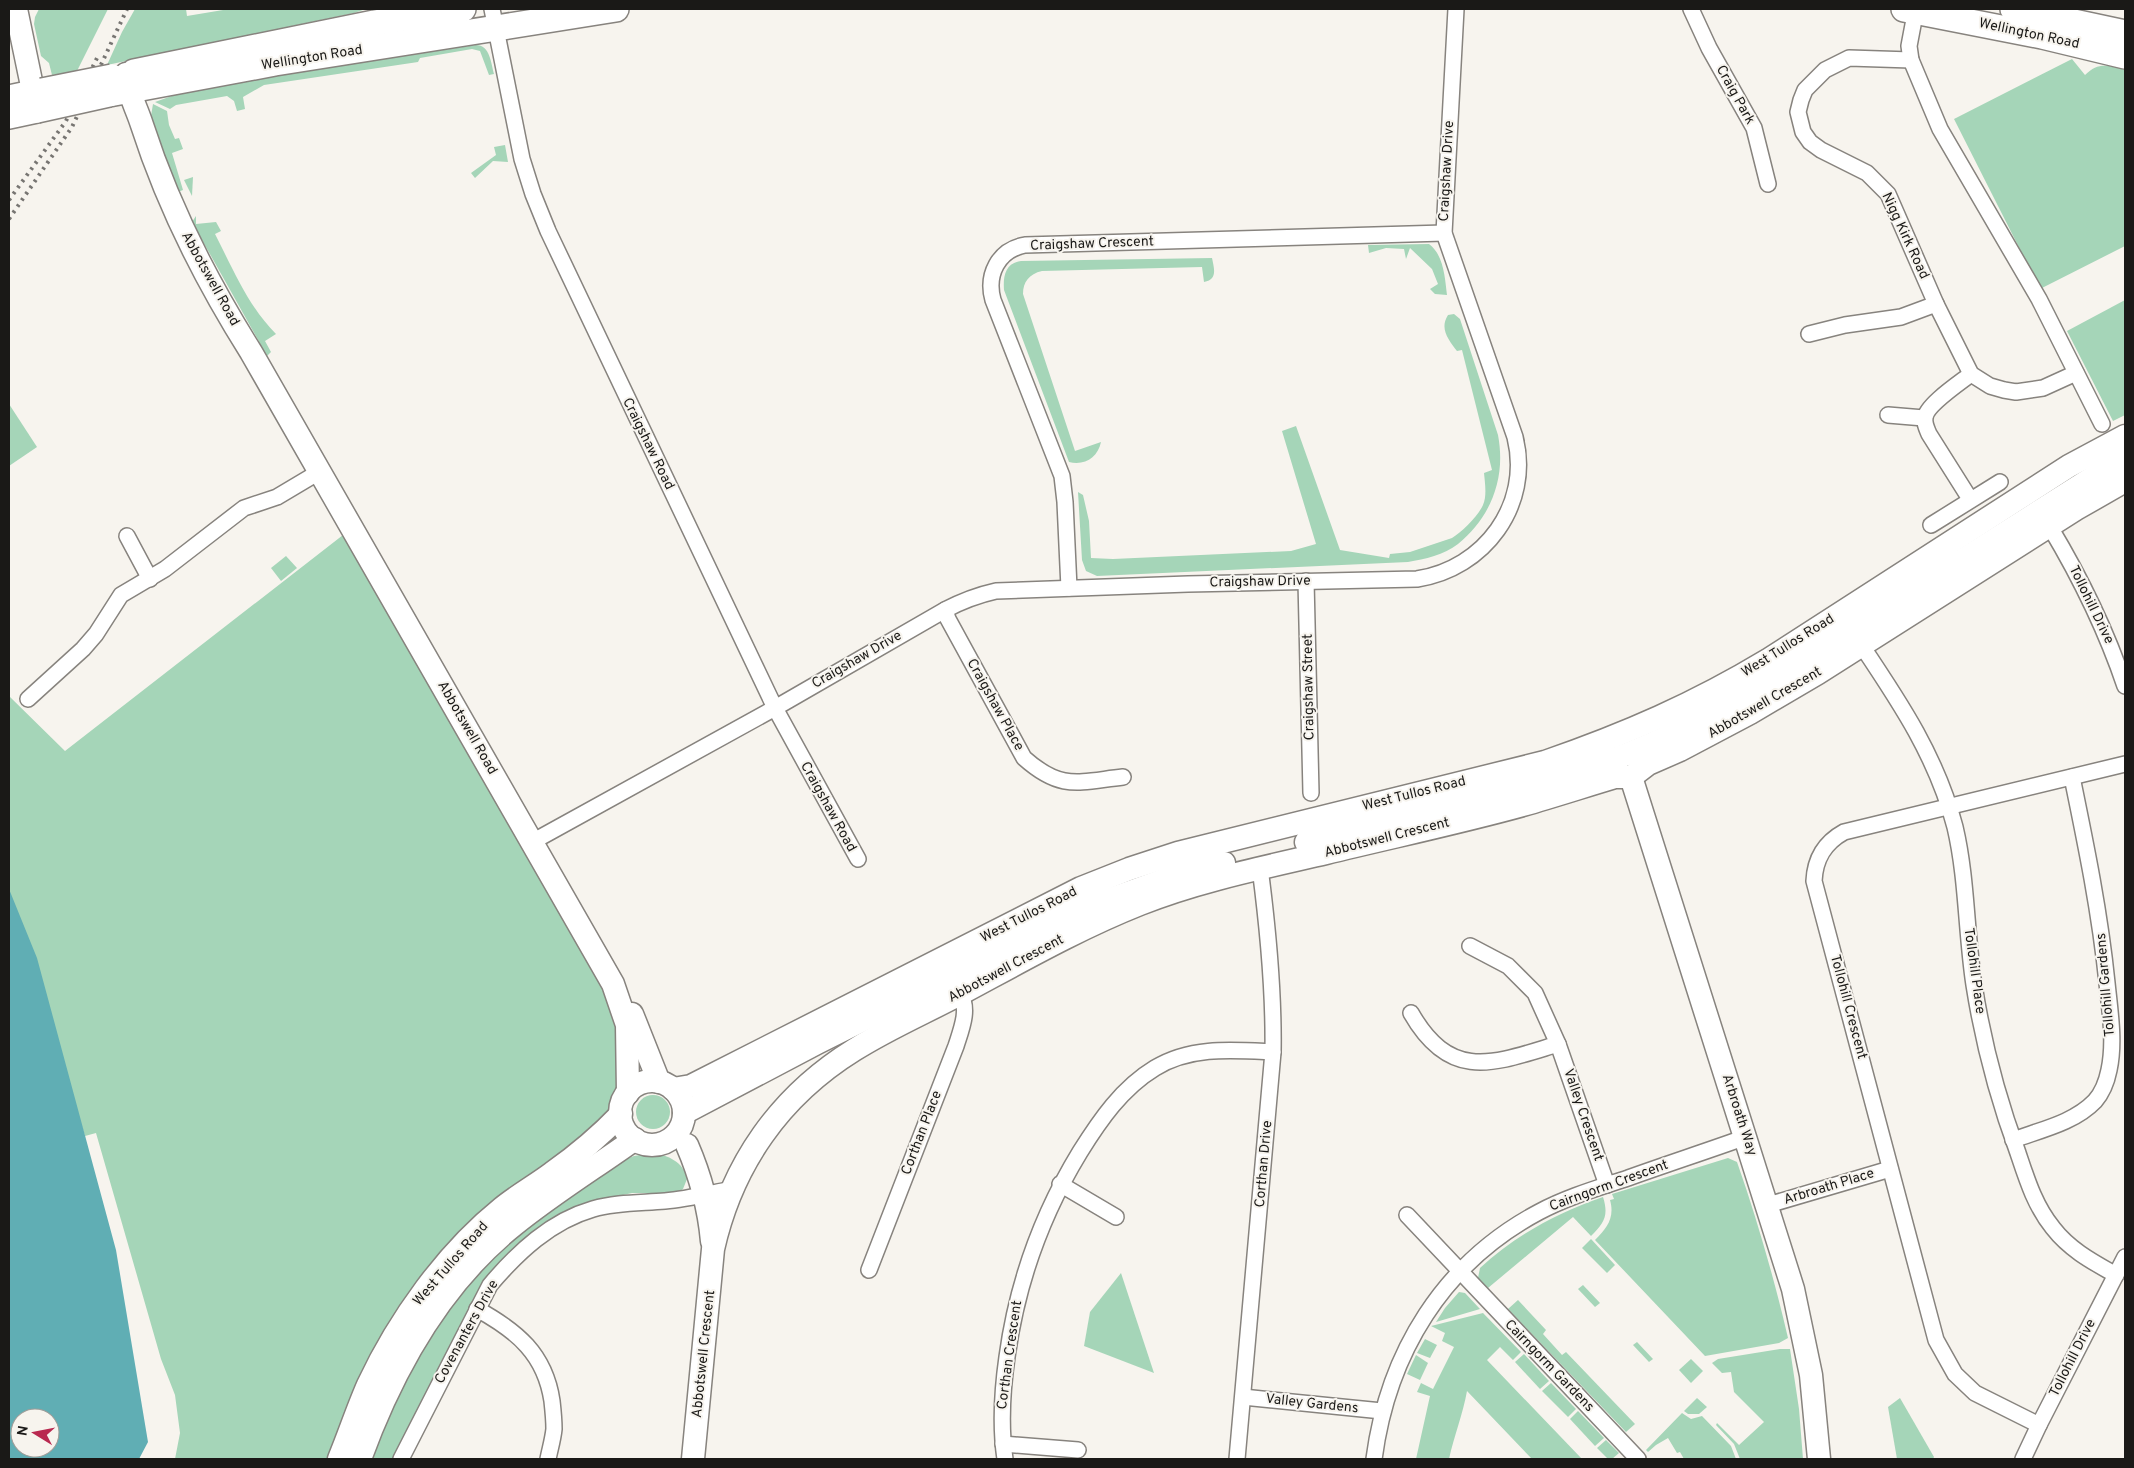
<svg xmlns="http://www.w3.org/2000/svg" width="2134" height="1468" font-family="Overpass,sans-serif">
	<style>
		.green { fill: #a5d5b8 }
		.water { fill: #60aeb4; fill-rule: evenodd }
		.lines { fill: none; stroke-linecap: round; stroke-linejoin: round }
		.street-casing { stroke: #87837e; stroke-width: 18 }
		.secondary-casing { stroke: #87837e; stroke-width: 25 }
		.primary-casing { stroke: #87837e; stroke-width: 28 }
		.street { stroke: #fff; stroke-width: 15 }
		.secondary { stroke: #fff; stroke-width: 22 }
		.primary { stroke: #fff; stroke-width: 25 }
		.rail { stroke: #777572; stroke-width: 4; stroke-dasharray: 2.5 5; stroke-linecap: butt }
		.primary-bridge-casing { stroke: #87837e; stroke-width: 28; stroke-linecap: butt }
		.primary-bridge { stroke: #fff; stroke-width: 25 }
		.labels { text-anchor: middle; dominant-baseline: central; stroke-width: 4; stroke-linejoin: round; paint-order: stroke }
		.street-label { font-size: 14px; fill: #1a1917; stroke: #f7f4ee }
	</style>
	<rect width="100%" height="100%" fill="#f7f4ee"/>
	<g class="green">
		<path d="M39,9h69l-31,62 -25,4 -3,-12 -8,-7 -7,-32 1,-7z"/>
		<path d="M135,9h51l1,7 42,-7h137l-12,4 -247,52 15,-33z"/>
		<path d="M476,45c14,0 15,18 18,29l-5,1 -9,-24 -8,-2 -52,9 -2,4 -154,23 -21,12 2,12 -8,2 -3,-10 -7,-5 -51,9 -6,4 -15,-7 28,-10 56,-11z"/>
		<path d="M2072,59l13,16c13,-13 23,-10 40,-5v176l-85,43 -86,-170z"/>
		<path d="M153,104l14,7 2,14 6,14 4,-1 4,11 -11,4 11,37 -5,2 -3,-3 -24,-73z"/>
		<path d="M505,145l3,17 -15,-1 -18,17 -4,-5 25,-18 -2,-8z"/>
		<path d="M193,177l-1,19 -8,-16z"/>
		<path d="M196,216v8l20,-2 5,9 -6,3c18,35 33,72 61,100l-11,7 6,11 -4,4 -75,-134z"/>
		<path d="M1429,244c15,11 16,35 18,51l-12,-1 -5,-5 8,-5 -6,-15 -22,-21 -4,11 -2,-10 -18,-1 -17,5 -1,-8z"/>
		<path d="M1212,258c2,10 6,22 -8,24l-2,-15 -160,4c-13,3 -19,11 -19,23l52,157 26,-9c-3,15 -16,24 -32,20l-65,-172c-1,-13 1,-27 17,-29z"/>
		<path d="M2125,300v115l-12,6 -46,-90z"/>
		<path d="M1454,314l6,5 38,116c8,42 -6,81 -40,109 -14,11 -33,15 -50,18l-311,14 -11,-5 -4,-11 -4,-68 5,3 6,26 2,37 22,1 178,-8 25,-7 -34,-113 14,-5 44,124 49,8 1,-4 20,-2 42,-14c10,-6 26,-22 31,-33 4,-9 2,-22 1,-32l8,-3 -30,-120 -5,1c-8,-11 -18,-22 -9,-36z"/>
		<path d="M9,404l28,43 -28,19z"/>
		<path d="M352,528l261,456 11,114 -2,5 -120,105 -163,251h-164l5,-26 -5,-38 -14,-36 -65,-226 -11,3 -76,-236v-204l56,55z"/>
		<path d="M286,556l11,12 -16,13 -10,-13z"/>
		<circle cx="653" cy="1112" r="17"/>
		<path d="M652,1153c16,2 32,9 35,26l-4,10 -6,4h-45l-36,8 -75,42 -125,216h-29l64,-130 63,-79 120,-86 20,-8z"/>
		<path d="M1728,1158l9,4c20,57 37,116 51,176l-9,5 -74,13 -110,-116c12,-12 20,-22 15,-40l4,-1 -2,-5z"/>
		<path d="M1603,1197c6,19 1,26 -12,39l-18,-19 -85,71 -10,-10 2,-10c36,-33 77,-55 123,-71z"/>
		<path d="M1591,1239l24,26 -8,8 -25,-25z"/>
		<path d="M1121,1273l33,100 -70,-27 6,-34z"/>
		<path d="M1583,1285l17,18 -5,4 -17,-18z"/>
		<path d="M1459,1292l6,1 15,16 -44,13 9,-14z"/>
		<path d="M1518,1300l28,30 -3,4 19,21 4,-3 69,72 -9,8 -118,-123z"/>
		<path d="M1483,1313l38,39 -8,8 -13,-13 -13,13 95,99h-50l-65,-68c-4,23 -13,45 -18,68h-33l14,-63 -13,-4 4,-9 12,6 21,-42 -12,-6 3,-8 -14,-7z"/>
		<path d="M1425,1339l12,6 -7,13 -13,-5z"/>
		<path d="M1637,1342l16,17 -4,3 -16,-17z"/>
		<path d="M1780,1349h10l9,60 4,50h-63l-6,-15 -18,-19 1,-2 22,22 25,-23 -30,-30 -3,-20 -9,1 -10,-10 6,-4z"/>
		<path d="M1524,1354l25,27 -9,8 -25,-27z"/>
		<path d="M1416,1355l12,8 -8,17 -13,-6z"/>
		<path d="M1691,1359l12,12 -12,12 -12,-13z"/>
		<path d="M1551,1383l25,26 -8,8 -26,-26z"/>
		<path d="M1697,1398l10,9 -8,7h-11l-4,-3z"/>
		<path d="M1900,1398l34,59 -1,2h-36l-9,-52z"/>
		<path d="M1578,1411l26,27 -9,8 -25,-27z"/>
		<path d="M1682,1413l9,6 11,-3 29,30 5,13h-52l-4,-7 -3,1 -9,-15 -12,7 -8,7 -2,-2z"/>
		<path d="M1606,1440l13,13 -7,6h-4l-11,-11z"/>
	</g>
	<path class="water" d="M9,889l28,69 79,292 32,192 -9,17h-130zM20,1418h30v30h-30z"/>
	<g class="lines">
		<defs>
			<g id="street">
				<path d="M492,9l30,150 11,35 15,37 227,477 83,151"/>
				<path d="M1691,9l18,39 45,80 14,56"/>
				<path d="M1916,9l-7,37 2,14 29,69 99,170 63,125"/>
				<path d="M1911,60l-62,-2 -24,12 -20,20 -4,10 -3,12 5,20 7,10 11,8 46,23 21,21 48,110 35,70 19,12 14,4 12,2 27,-4 33,-15"/>
				<path d="M1809,334l36,-9 56,-8 35,-13"/>
				<path d="M1888,415l36,3"/>
				<path d="M1970,499l-41,-65c-2,-5 -5,-10 -4,-16 1,-13 36,-36 46,-44"/>
				<path d="M1931,525l69,-43"/>
				<path d="M2050,527c30,50 56,103 75,159"/>
				<path d="M127,536l23,43"/>
				<path d="M1306,581l5,212"/>
				<path d="M1069,588l-4,-86 -3,-26 -69,-176c-7,-25 5,-50 32,-55l419,-12"/>
				<path d="M945,610l3,9 76,139c37,33 54,24 99,19"/>
				<path d="M1862,646c39,58 75,112 93,181 12,51 11,105 19,158 9,57 24,114 44,168 9,27 17,53 35,75 17,22 40,34 63,47"/>
				<path d="M28,699l55,-50 13,-15 25,-39 44,-26 79,-61 33,-11 42,-25"/>
				<path d="M532,842l243,-134 170,-98c17,-9 33,-15 51,-19l192,-7 229,-5c67,-10 115,-74 98,-142l-71,-204 12,-224"/>
				<path d="M1470,946l38,20 27,27 23,51 49,141"/>
				<path d="M1411,1013c40,70 84,50 147,31"/>
				<path d="M2013,1140c27,-10 61,-17 82,-39 7,-8 12,-21 14,-31 6,-28 1,-58 -2,-87 -7,-70 -21,-138 -35,-206"/>
				<path d="M1060,1184l56,33"/>
				<path d="M1768,1205l122,-36"/>
				<path d="M1407,1215l231,244"/>
				<path d="M869,1270l87,-224c5,-16 14,-37 4,-52"/>
				<path d="M477,1309c40,22 68,45 75,92 1,9 2,19 2,28 -1,10 -4,20 -6,30"/>
				<path d="M1243,1397l139,14"/>
				<path d="M2039,1425l-64,-32 -20,-19 -19,-34 -122,-459c1,-22 10,-38 30,-49l281,-68"/>
				<path d="M1003,1444l75,6"/>
				<path d="M401,1459l89,-174c28,-33 61,-64 103,-76 24,-7 48,-6 72,-8 23,-2 46,-8 68,-12"/>
				<path d="M1005,1459c-5,-34 -3,-67 2,-102 10,-74 34,-141 73,-205 20,-32 42,-64 75,-84 36,-22 78,-18 118,-16"/>
				<path d="M1237,1459l36,-407c1,-61 -5,-123 -13,-184"/>
				<path d="M1374,1459c14,-106 69,-196 165,-247 28,-15 59,-24 89,-34 39,-14 79,-27 118,-41"/>
				<path d="M2023,1459l16,-34 86,-168"/>
			</g>
			<g id="secondary">
				<path d="M16,9l21,101"/>
				<path d="M126,74c2,20 10,32 16,51 26,81 63,154 109,227l362,632 14,41 1,68"/>
				<path d="M1631,777l162,512 18,86 8,84"/>
				<path d="M1306,842c100,-26 203,-45 300,-80 60,-21 116,-52 170,-84l349,-221"/>
				<path d="M632,1014l27,68"/>
				<circle cx="652" cy="1113" r="32"/>
				<path d="M673,1089l18,-3 390,-198 48,-19 49,-16 367,-91c81,-28 150,-58 223,-102l301,-194 56,-30"/>
				<path d="M684,1113l133,-70 271,-136 95,-34 41,-10"/>
				<path d="M687,1145c13,30 22,63 25,96"/>
				<path d="M339,1459c10,-24 18,-49 29,-74 30,-64 78,-132 134,-177 16,-13 34,-23 50,-35 24,-17 48,-37 69,-59"/>
				<path d="M360,1459c32,-88 80,-175 154,-234 38,-31 82,-58 121,-86"/>
				<path d="M693,1459l20,-210c19,-85 67,-153 141,-199 33,-21 70,-37 104,-55 60,-32 119,-66 182,-91 57,-23 126,-37 186,-51 65,-16 132,-30 197,-48 31,-9 62,-19 92,-28h16l17,-13 32,-14 70,-37 68,-40 258,-164 49,-28"/>
			</g>
			<g id="primary">
				<path d="M1904,9l138,27 83,20"/>
				<path d="M2013,9l112,24"/>
				<path d="M134,72l240,-49 89,-14"/>
				<path d="M109,94l166,-31 341,-54"/>
				<path d="M9,98l33,-7"/>
				<path d="M9,116l28,-6"/>
			</g>
		</defs>
		<use href="#street" class="street-casing"/>
		<use href="#secondary" class="secondary-casing"/>
		<use href="#primary" class="primary-casing"/>
		<use href="#street" class="street"/>
		<use href="#secondary" class="secondary"/>
		<use href="#primary" class="primary"/>
		<g class="rail">
			<path d="M9,200l57,-79 33,-67"/>
			<path d="M9,219l63,-92 55,-118"/>
		</g>
		<defs>
			<g id="primary-bridge">
				<path d="M42,91l70,-14"/>
				<path d="M37,110l72,-16"/>
			</g>
		</defs>
		<use href="#primary-bridge" class="primary-bridge-casing"/>
		<use href="#primary-bridge" class="primary-bridge"/>
	</g>
	<g class="labels">
		<g class="street-label">
			<text transform="translate(2029 34) rotate(12)">Wellington Road</text>
			<text transform="translate(312 58) rotate(-9)">Wellington Road</text>
			<text transform="translate(1735 95) rotate(61)">Craig Park</text>
			<text transform="translate(1447 171) rotate(-87)">Craigshaw Drive</text>
			<text transform="translate(1905 236) rotate(65)">Nigg Kirk Road</text>
			<text transform="translate(1092 244) rotate(-2)">Craigshaw Crescent</text>
			<text transform="translate(210 279) rotate(61)">Abbotswell Road</text>
			<text transform="translate(648 444) rotate(64)">Craigshaw Road</text>
			<text transform="translate(1260 582) rotate(-1)">Craigshaw Drive</text>
			<text transform="translate(2091 605) rotate(64)">Tollohill Drive</text>
			<text transform="translate(1788 646) rotate(-32)">West Tullos Road</text>
			<text transform="translate(857 660) rotate(-30)">Craigshaw Drive</text>
			<text transform="translate(1309 687) rotate(-91)">Craigshaw Street</text>
			<text transform="translate(1765 703) rotate(-30)">Abbotswell Crescent</text>
			<text transform="translate(995 705) rotate(61)">Craigshaw Place</text>
			<text transform="translate(467 728) rotate(60)">Abbotswell Road</text>
			<text transform="translate(1414 794) rotate(-14)">West Tullos Road</text>
			<text transform="translate(828 807) rotate(61)">Craigshaw Road</text>
			<text transform="translate(1387 838) rotate(-14)">Abbotswell Crescent</text>
			<text transform="translate(1029 915) rotate(-27)">West Tullos Road</text>
			<text transform="translate(1006 969) rotate(-28)">Abbotswell Crescent</text>
			<text transform="translate(1974 971) rotate(82)">Tollohill Place</text>
			<text transform="translate(2106 985) rotate(-95)">Tollohill Gardens</text>
			<text transform="translate(1848 1007) rotate(75)">Tollohill Crescent</text>
			<text transform="translate(1583 1115) rotate(71)">Valley Crescent</text>
			<text transform="translate(1739 1115) rotate(72)">Arbroath Way</text>
			<text transform="translate(922 1133) rotate(-69)">Corthan Place</text>
			<text transform="translate(1264 1164) rotate(-85)">Corthan Drive</text>
			<text transform="translate(1609 1186) rotate(-20)">Cairngorm Crescent</text>
			<text transform="translate(1829 1187) rotate(-17)">Arbroath Place</text>
			<text transform="translate(451 1264) rotate(-49)">West Tullos Road</text>
			<text transform="translate(467 1332) rotate(-61)">Covenanters Drive</text>
			<text transform="translate(704 1354) rotate(-84)">Abbotswell Crescent</text>
			<text transform="translate(1010 1355) rotate(-82)">Corthan Crescent</text>
			<text transform="translate(2073 1358) rotate(-63)">Tollohill Drive</text>
			<text transform="translate(1549 1366) rotate(46)">Cairngorm Gardens</text>
			<text transform="translate(1312 1404) rotate(6)">Valley Gardens</text>
		</g>
	</g>
	<rect width="2134" height="1468" fill="none" stroke="#1a1917" stroke-width="20"/>
	<g transform="translate(35 1433) rotate(280)"><circle r="24" fill="#f7f4ee" stroke="#9f9c98"/>
	<path d="M0-4L9 19L0 12L-9 19Z" fill="#b92950"/>
	<text y="-8" font-size="14" font-weight="bold" text-anchor="middle" fill="#1a1917">N</text>
	</g>
</svg>
